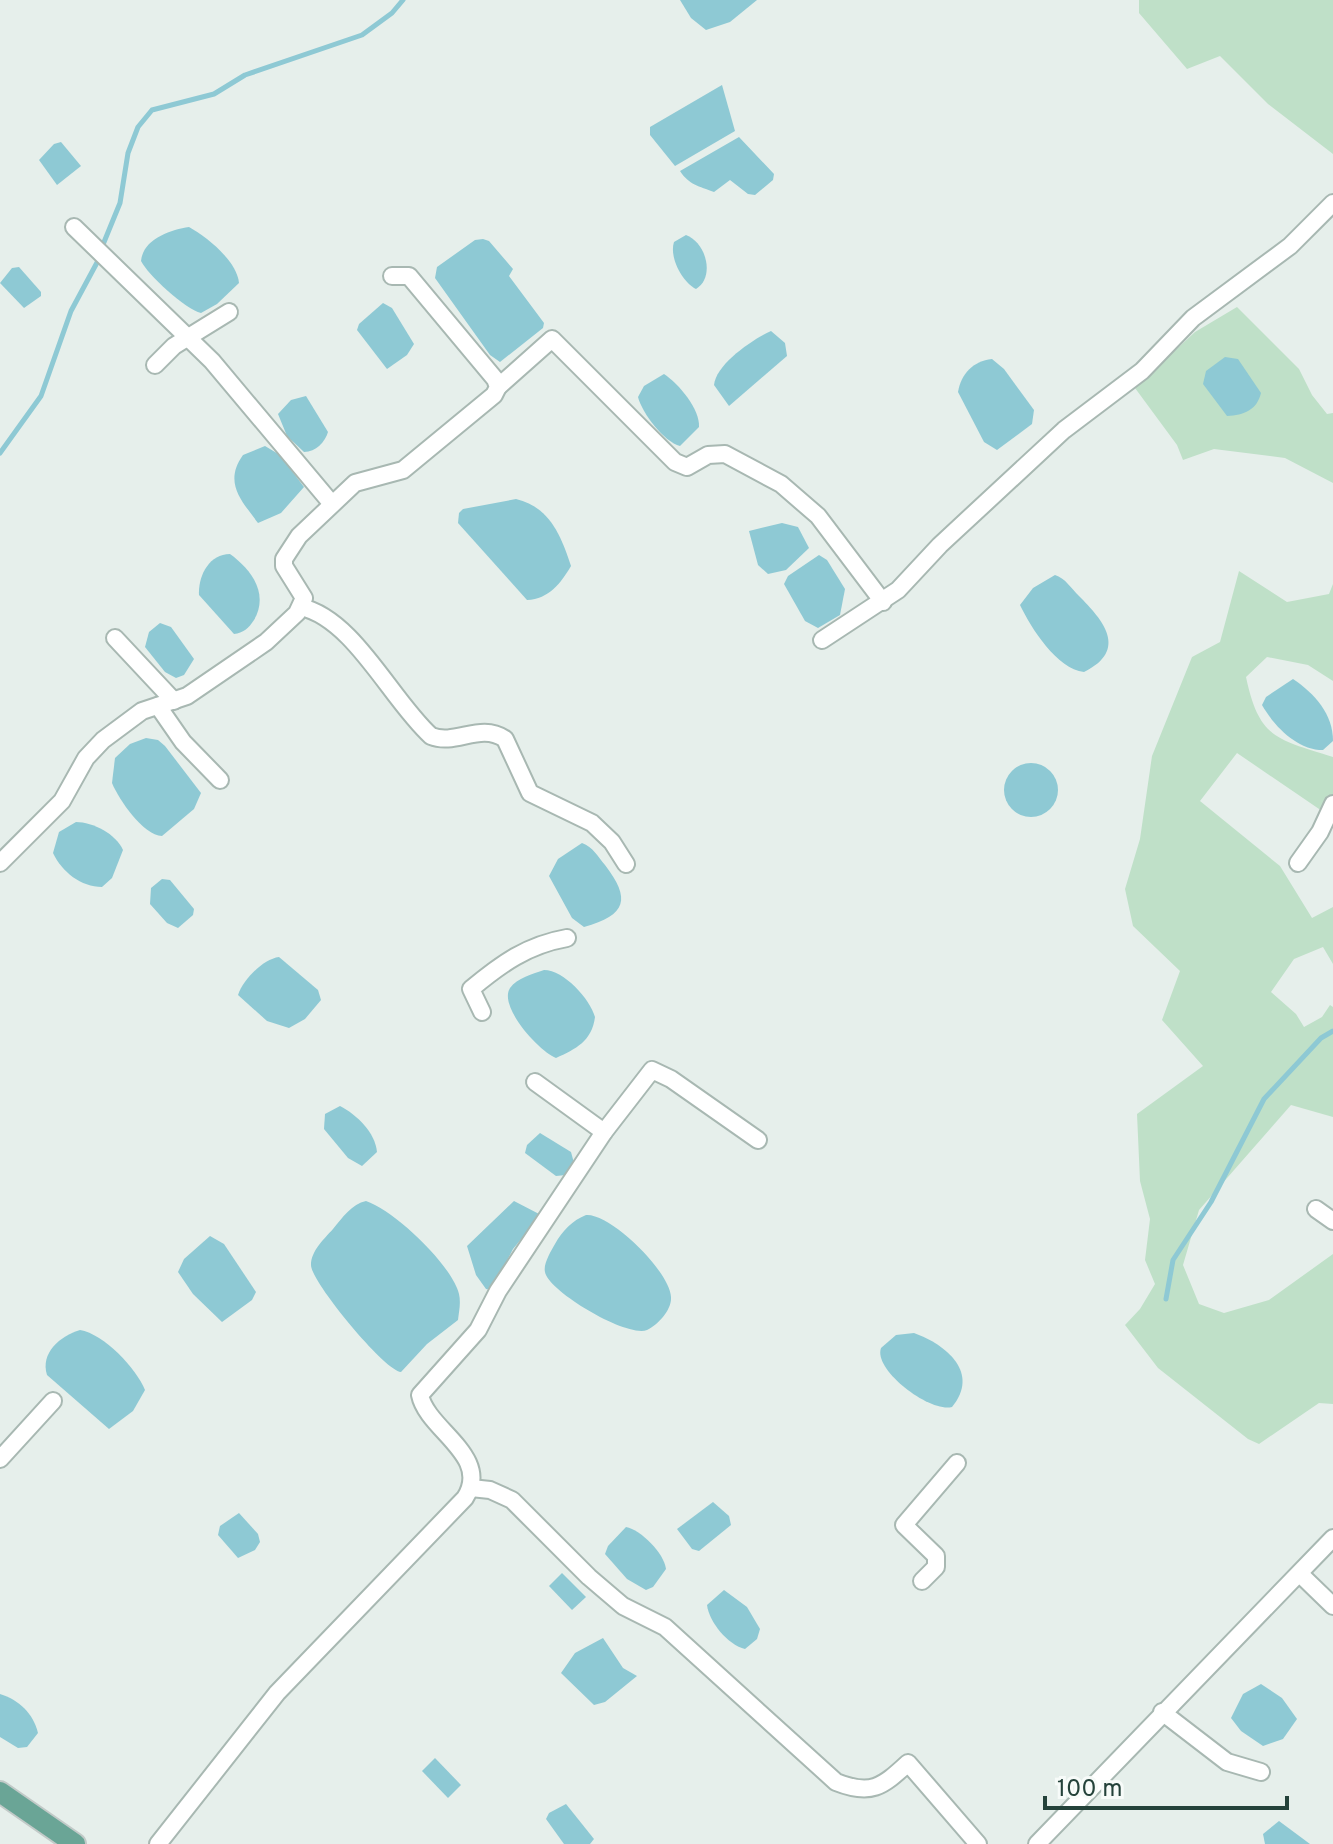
<svg xmlns="http://www.w3.org/2000/svg" width="1333" height="1844" font-family="Overpass,sans-serif">
	<style>
		.green { fill: #bfe0c8 }
		.water { fill: #8ec9d4 }
		.lines { fill: none; stroke-linecap: round; stroke-linejoin: round }
		.stream { stroke: #8ec9d4; stroke-width: 5 }
		.minor-casing { stroke: #a8b8b2; stroke-width: 20 }
		.major-casing { stroke: #c2cac8; stroke-width: 24 }
		.minor { stroke: #fff; stroke-width: 16 }
		.major { stroke: #6aa596; stroke-width: 20 }
	</style>
	<rect width="100%" height="100%" fill="#e6efeb"/>
	<g class="green">
		<path d="M1139,0h194v154l-65,-50 -48,-48 -33,13 -48,-56z"/>
		<path d="M1237,307l62,62 13,26 15,19 6,-1v70l-48,-25 -71,-9 -31,11 -6,-15 -42,-57 60,-56z"/>
		<path d="M1239,571l48,31 42,-8 4,-10v97l-25,-16 -41,-8 -21,20c13,62 31,62 87,80v38l-11,16 -85,-58 -37,48 80,65 32,52 21,-11v57l-10,-17 -29,12 -23,33 25,22 8,13 18,-10 8,-12 3,2v110l-42,-12 -92,105 -16,55 16,39 25,9 45,-13 64,-46v150l-14,-1 -60,41 -11,-5 -90,-71 -33,-43 15,-16 15,-25 -10,-24 5,-41 -10,-38 -3,-67 66,-48 -41,-46 18,-49 -47,-45 -8,-37 15,-50 12,-83 40,-99 28,-15z"/>
	</g>
	<g class="water">
		<path d="M680,0h77l-27,22 -24,8 -15,-12z"/>
		<path d="M722,85l13,46 -60,35 -25,-31v-8z"/>
		<path d="M739,137l35,37 -1,6 -18,15 -7,-1 -18,-14 -16,12c-15,-6 -25,-7 -34,-21z"/>
		<path d="M61,142l20,24 -24,19 -18,-25 15,-16z"/>
		<path d="M189,227c18,10 48,34 50,56l-22,21 -16,9c-16,-4 -53,-38 -60,-52 2,-22 29,-31 48,-34z"/>
		<path d="M686,235c21,8 29,43 10,54 -14,-7 -27,-32 -22,-47z"/>
		<path d="M483,239l6,2 24,28 -4,7 35,47 -1,5 -43,34 -10,-7 -55,-77 2,-11 38,-27z"/>
		<path d="M19,267l22,25v4l-17,12 -24,-25 12,-15z"/>
		<path d="M383,303l9,5 22,36 -7,11 -20,14 -30,-39 2,-6z"/>
		<path d="M771,331l14,12 2,13 -58,50 -15,-21c2,-21 39,-46 57,-54z"/>
		<path d="M1225,357l13,2 23,34c-4,17 -17,22 -34,23l-24,-32 3,-13z"/>
		<path d="M992,359l12,10 30,41 -2,14 -35,26 -13,-8 -26,-50c3,-18 15,-31 34,-33z"/>
		<path d="M664,374c15,10 36,35 35,53l-19,19c-16,-4 -38,-33 -42,-49l6,-11z"/>
		<path d="M306,396l22,36c-3,10 -12,20 -24,20l-17,-16 -9,-22 13,-14z"/>
		<path d="M265,446l15,9 24,32 -23,26 -23,10c-16,-22 -35,-40 -15,-68z"/>
		<path d="M516,499c34,8 45,37 55,67 -10,17 -22,33 -44,34l-69,-77 1,-10 4,-4z"/>
		<path d="M782,523l16,4 11,21 -23,22 -18,4 -10,-9 -9,-34z"/>
		<path d="M230,554c22,16 39,40 24,66 -5,8 -11,13 -20,14l-35,-39c-1,-19 10,-41 31,-41z"/>
		<path d="M819,555l8,5 18,29 -5,26 -22,13 -13,-7 -21,-37 4,-8z"/>
		<path d="M1055,575c10,3 16,13 24,21 24,24 50,54 5,76 -27,-3 -53,-44 -64,-67l13,-17z"/>
		<path d="M160,623l11,4 23,32 -10,16 -8,3 -11,-6 -20,-25 4,-15z"/>
		<path d="M1293,679c22,15 40,35 40,62l-10,9c-26,0 -49,-24 -61,-45l4,-8z"/>
		<path d="M146,738l12,2 7,6 36,47 -7,16 -32,27c-19,-1 -43,-36 -50,-53l3,-25 15,-14z"/>
		<circle cx="1031" cy="790" r="27"/>
		<path d="M76,822c17,0 40,12 47,28l-11,28 -10,9c-21,0 -40,-15 -49,-34l6,-21z"/>
		<path d="M582,843c11,4 16,14 23,22 26,34 22,50 -21,62l-12,-9 -23,-42 9,-17z"/>
		<path d="M162,879l8,1 24,29 -1,6 -15,13 -11,-5 -17,-19 1,-16z"/>
		<path d="M279,957l39,33 3,10 -16,19 -16,9 -22,-7 -29,-26c5,-15 25,-36 41,-38z"/>
		<path d="M544,970c20,0 46,29 51,47 -3,24 -19,32 -39,41 -16,-6 -58,-51 -46,-70 7,-10 23,-14 34,-18z"/>
		<path d="M340,1106c17,9 35,26 37,46l-15,14 -14,-8 -24,-29 1,-15z"/>
		<path d="M540,1133l31,19 3,11 -8,12 -10,1 -31,-23 2,-8z"/>
		<path d="M366,1201c28,9 86,64 93,93 2,9 0,17 -1,26l-31,24 -26,28c-16,-1 -90,-90 -90,-107 0,-14 13,-26 22,-36 9,-11 19,-25 33,-28z"/>
		<path d="M514,1201l27,14 -28,34 -21,41 -6,-1 -10,-14 -9,-29z"/>
		<path d="M586,1215c25,-2 84,57 85,82 1,13 -13,28 -24,33 -20,8 -99,-39 -102,-58 -2,-8 6,-21 10,-28 7,-13 18,-24 31,-29z"/>
		<path d="M210,1236l14,8 32,48 -4,8 -30,22 -29,-28 -15,-22 6,-13z"/>
		<path d="M80,1330c24,4 56,38 65,60l-12,21 -24,18 -62,-54c-7,-22 13,-39 33,-45z"/>
		<path d="M914,1333c33,12 66,40 38,74 -22,6 -79,-37 -71,-59l15,-13z"/>
		<path d="M713,1502l16,14 2,9 -32,26 -7,-2 -15,-20z"/>
		<path d="M239,1513l19,21 2,8 -5,8 -17,8 -20,-23 2,-9z"/>
		<path d="M626,1527c15,3 38,26 40,42l-13,18 -7,3 -19,-11 -22,-25 3,-8z"/>
		<path d="M562,1573l24,24 -14,13 -23,-24z"/>
		<path d="M724,1590l23,17 13,22 -3,10 -12,10c-17,-4 -36,-27 -38,-44z"/>
		<path d="M603,1638l20,30 14,8 -32,26 -11,3 -33,-32 14,-20z"/>
		<path d="M1261,1684l21,14 15,21 -14,20 -20,7 -22,-15 -10,-13 12,-24z"/>
		<path d="M0,1694c19,6 33,19 38,39l-11,14 -9,1 -18,-11z"/>
		<path d="M435,1758l26,27 -13,13 -26,-27z"/>
		<path d="M566,1804l28,35 -4,5h-26l-18,-25 3,-6z"/>
		<path d="M1279,1821l31,23h-45l-2,-10z"/>
	</g>
	<g class="lines">
		<g class="stream">
			<path d="M102,247l18,-44 8,-50 10,-26 14,-17 62,-16 31,-19 117,-40 30,-22 11,-13"/>
			<path d="M0,453l41,-57 30,-85 29,-54"/>
			<path d="M1166,1299l7,-39 38,-58 53,-103 57,-61 12,-7"/>
		</g>
		<defs>
			<g id="minor">
				<path d="M74,227l138,134 120,143"/>
				<path d="M155,365l19,-19 55,-34"/>
				<path d="M498,387l54,-48 123,123 12,5 21,-12 17,-1 56,30 37,32 65,86"/>
				<path d="M301,607c53,12 90,93 130,129 25,10 49,-14 74,3l25,54 62,30 20,19 14,22"/>
				<path d="M115,638l59,63"/>
				<path d="M822,640l76,-50 42,-45 124,-115 78,-59 51,-53 97,-72 43,-43"/>
				<path d="M158,706l25,36 37,38"/>
				<path d="M0,863l62,-62 24,-43 17,-18 39,-29 45,-15 79,-54 31,-29 7,-15 -20,-32v-7l15,-23 56,-53 48,-13 91,-75 4,-8 -3,-8 -86,-103h-17"/>
				<path d="M1298,863l22,-31 13,-28"/>
				<path d="M482,1012l-11,-23c30,-25 56,-44 96,-51"/>
				<path d="M535,1082l69,50"/>
				<path d="M1316,1209l17,12"/>
				<path d="M0,1459l53,-58"/>
				<path d="M471,1488l19,2 22,10 77,77 34,29 42,21 171,155c35,14 46,5 72,-19l70,81"/>
				<path d="M1300,1574l33,32"/>
				<path d="M922,1581l14,-14v-11l-32,-31 53,-62"/>
				<path d="M1162,1712l65,50 34,10"/>
				<path d="M158,1844l119,-151 188,-195c27,-42 -38,-68 -45,-103l58,-65 20,-39 106,-159 48,-62 19,9 87,61"/>
				<path d="M1037,1844l296,-306"/>
			</g>
			<path id="major" d="M0,1792l75,52"/>
		</defs>
		<use href="#minor" class="minor-casing"/>
		<use href="#major" class="major-casing"/>
		<use href="#minor" class="minor"/>
		<use href="#major" class="major"/>
	</g>
	<path d="M1045 1796v12h242v-12" fill="none" stroke="#24423a" stroke-width="4"/>
	<text x="1057" y="1796" font-size="24" fill="#24423a" stroke="#f7fbf9" stroke-width="6" paint-order="stroke">100 m</text>
</svg>
